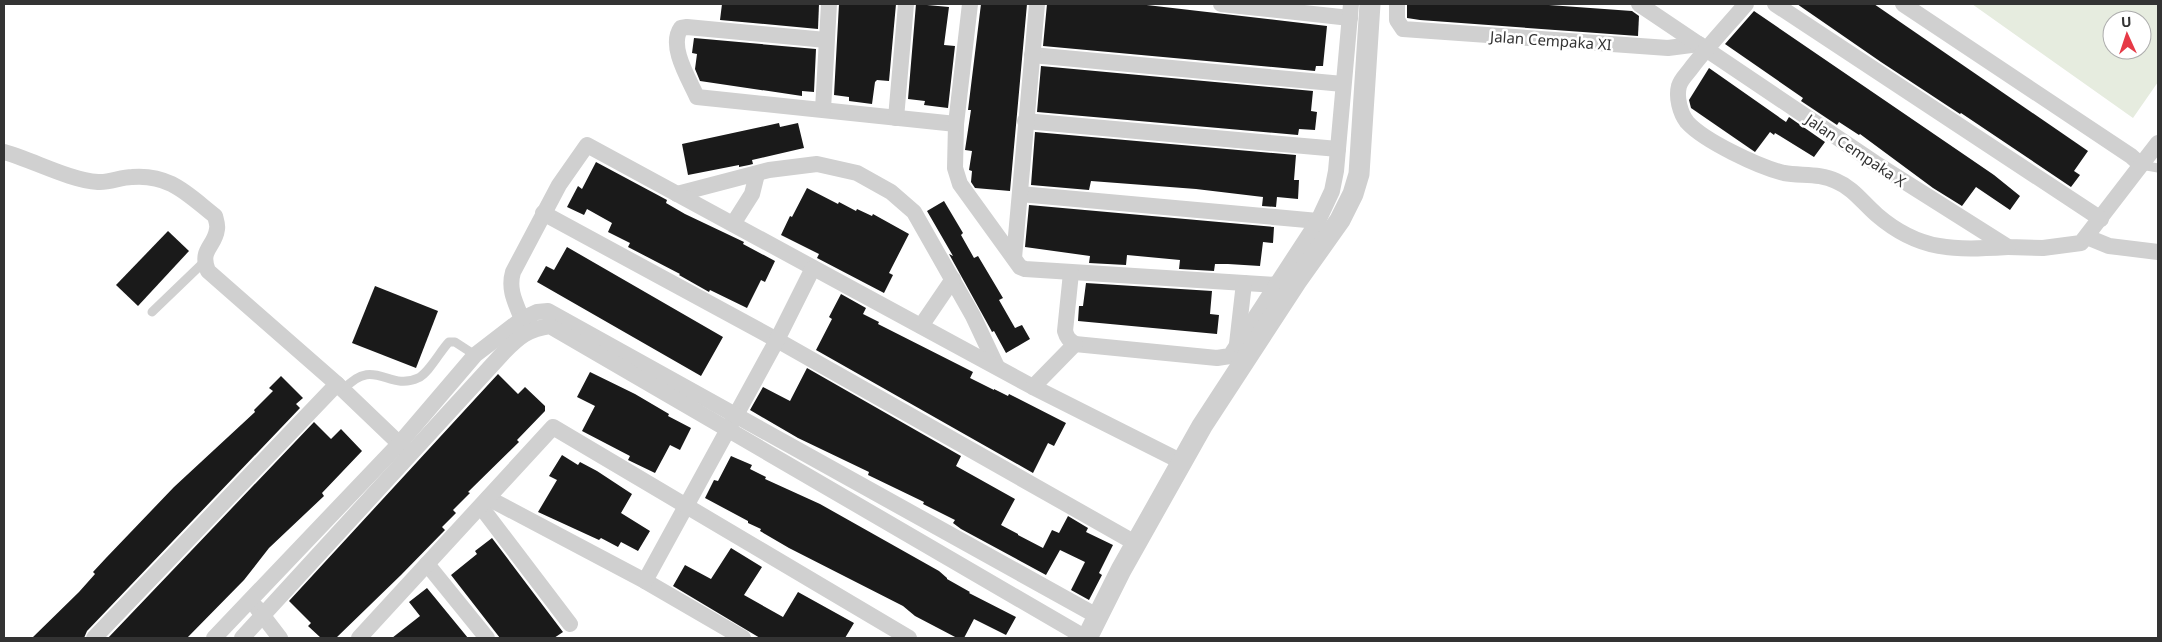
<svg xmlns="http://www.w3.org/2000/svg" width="2162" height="642" font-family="'Noto Sans',sans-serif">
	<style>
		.green { fill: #e6ecdf; fill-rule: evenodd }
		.building { fill: #1a1a1a }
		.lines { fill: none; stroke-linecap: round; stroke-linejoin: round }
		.service { stroke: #d0d0d0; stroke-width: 9 }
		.minor { stroke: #d0d0d0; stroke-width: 16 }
		.tertiary { stroke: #d0d0d0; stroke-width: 21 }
		.labels { text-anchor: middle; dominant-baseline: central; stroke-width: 5; stroke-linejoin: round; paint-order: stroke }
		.street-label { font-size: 15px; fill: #333; stroke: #fff }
	</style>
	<rect width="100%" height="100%" fill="#fff"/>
	<path class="green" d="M1972,4h186v78l-25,36zM2112,20h30v30h-30z"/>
	<g class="building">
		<path d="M722,4h97l-1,25 -98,-9z"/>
		<path d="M839,4h57l-7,77 -12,-1 -2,2 -3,22 -23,-3v-4l-15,-2z"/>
		<path d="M916,4l33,3 -5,38 11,1 -7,62 -24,-3 1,-4 -17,-2z"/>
		<path d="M981,4h46l-17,187 -35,-3 -4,-6 1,-11 -3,-1 3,-19 -7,-1 6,-40h-3z"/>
		<path d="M1047,4h91l189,22 -4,40h-7l-1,5 -272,-25z"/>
		<path d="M1407,4h128l97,7 7,5 -1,20 -218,-16 -13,-2z"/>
		<path d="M1797,4h77l214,147 -14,20 6,4 -9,12 -110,-74 -1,1 -79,-52z"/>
		<path d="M1754,11l240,164 26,21 -10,14 -34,-23 -14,19 -29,-18 -73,-54 -1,1 -20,-13 -2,3 -36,-24 2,-3 -78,-54z"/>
		<path d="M694,38l122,11 -2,43 -12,-1v5l-102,-15 -5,-12 2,-15 -5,-1z"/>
		<path d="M1041,66l272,25 -2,20 6,1 -2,18 -16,-1 -1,6 -261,-23z"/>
		<path d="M1709,68l77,54 3,-5 36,25 -11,15 -39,-24 -1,2 -4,-3 -15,20 -64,-44 -2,-8z"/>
		<path d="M779,123l1,4 18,-4 6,25 -52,12 1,4 -4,1 -10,2v-2l-51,10 -6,-31z"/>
		<path d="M1035,132l261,23 -2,25h5l-1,19 -21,-2 -1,10 -14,-1 1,-9 -67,-8 -105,-8 -2,9 -58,-5z"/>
		<path d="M596,162l71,38 -1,3 19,11 59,28 -1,2 32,17 -10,21 -4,-2 -14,28 -37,-18 -1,2 -30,-17 1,-1 -52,-27 2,-4 -22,-11 4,-9 -25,-14 -3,6 -17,-8 11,-21 4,3z"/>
		<path d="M807,188l31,16 1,-2 17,9 1,-2 15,7 1,-2 36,20 -20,39 4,2 -9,18 -67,-35 2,-4 -38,-19 9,-19 2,1z"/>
		<path d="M944,201l19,32 -2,2 13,23 4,-2 25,42 -4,2 16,28 7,-3 8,14 -24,14 -12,-22 -2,1 -1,-2 -42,-76 4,2 -26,-45z"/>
		<path d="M1029,205l245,22 -1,16 -10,-1 -3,24 -32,-2h-13l-1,7 -35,-2 1,-9 -53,-5 -1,10 -37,-2 1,-7 -65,-9z"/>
		<path d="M168,231l21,20 -51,55 -22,-21z"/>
		<path d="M567,247l156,90 -22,39 -164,-94 9,-16 8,4z"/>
		<path d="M1086,283l126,8 -2,23 9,1 -2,19 -139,-13 1,-15h4z"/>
		<path d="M375,286l63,25 -22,57 -64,-25z"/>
		<path d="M841,294l25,14 -3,6 16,8 -1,2 95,48 -3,6 24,12v-1l14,7 1,-2 57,29 -12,23 -6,-3 -15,30 -217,-123 16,-31 -3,-2z"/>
		<path d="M807,368l154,88 -5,10 59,33 -14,26 17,9v1l25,13 9,-18 7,3 9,-17 20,12 -2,4 27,13 -14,28 3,2 -13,25 -18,-10 14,-28 -25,-12 -14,25 -85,-46 -8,-6 2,-3 -32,-16 1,-2 -56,-27 1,-3 -71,-34 -48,-28 13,-23 27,14z"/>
		<path d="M590,372l45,22 34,20 -1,2 23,12 -11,22 -10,-5 -15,28 -27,-13 2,-4 -48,-25 13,-25 -18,-9z"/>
		<path d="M498,374l20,20 7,-7 20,19v5l-28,29 2,2 -51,50 2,1 -17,17 3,3 -14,14 3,3 -44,45 -65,63h-15l-13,-12 3,-3 -22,-22z"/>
		<path d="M281,376l22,22 -7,6 4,4 -213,223 -3,7h-52l47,-46 16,-18 -2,-2 13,-14 68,-71 81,-75 -1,-2 19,-19 -4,-3z"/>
		<path d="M314,422l17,17 10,-10 21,22 -40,42 2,3 -55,52 -25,32 -57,58h-79z"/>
		<path d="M562,455l16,10 2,-3 17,9 35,23 -11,19 29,18 -12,20 -17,-9 -3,5 -17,-9 -2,2 -61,-28 19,-32 -8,-4z"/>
		<path d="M731,456l21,9 -2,4 16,8 -1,2 55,25 119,67 8,7v1l23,13 -1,1 47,24 -10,18 -32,-16 -10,19h-7l-42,-22 -12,-10 -114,-58 -29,-17 1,-2 -13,-6v-2l-43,-23 9,-18 4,1z"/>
		<path d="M492,538l71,94 -9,6h-54l-49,-63 26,-21 -2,-3z"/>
		<path d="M731,548l31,19 -18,28 39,22 15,-25 56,31 -9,15h-85l-87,-52 12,-21 26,14z"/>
		<path d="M427,588l41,50h-76l28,-22 -11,-14z"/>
	</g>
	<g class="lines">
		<g class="service">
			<path d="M2141,165l17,3"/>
			<path d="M152,312l52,-50"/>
			<path d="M343,390c31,-35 45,2 75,-12 11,-5 22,-27 31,-36h6l20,13"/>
		</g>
		<g class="minor">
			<path d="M1221,4l129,14"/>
			<path d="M1397,4v16l6,9 265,19 31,-4"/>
			<path d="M1639,4l236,159 133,84 35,1 38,-5 60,-78 -10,-9 -228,-152"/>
			<path d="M1746,4c-18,21 -37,41 -54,63 -4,6 -11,12 -13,19 -3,11 1,27 8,36 17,19 72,45 97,51 17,3 36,0 52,8 17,7 27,22 41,34 43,37 78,35 131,32"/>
			<path d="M1775,4l326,215"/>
			<path d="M826,40l-139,-13 -6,1c-13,18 8,51 16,69l259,27 -1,44 5,16 60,83 5,2 252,16"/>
			<path d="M1032,55l311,29"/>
			<path d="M823,109l6,-105"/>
			<path d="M896,118l10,-114"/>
			<path d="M1025,121l313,28"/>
			<path d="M956,124l14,-120"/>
			<path d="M4,152c29,8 65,28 94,30 11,1 23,-5 34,-5 38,-3 55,17 83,39 1,4 3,9 2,13 -2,18 -18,20 -9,42l129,113 70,67"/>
			<path d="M2141,165l17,-22"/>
			<path d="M677,194l92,-24 48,-6 40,9 34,19 23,20 59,104 24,51"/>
			<path d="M1020,194l298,27"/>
			<path d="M543,213l234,127 360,204"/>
			<path d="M733,224l19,-30 5,-20"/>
			<path d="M2087,237l22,9 49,6"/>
			<path d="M1014,258l23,-254"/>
			<path d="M1071,273l-6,58c2,7 4,9 10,13l142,14 13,-2 88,-135 14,-30 4,-20 15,-167"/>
			<path d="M522,319c-7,-17 -14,-30 -9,-47l46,-87 28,-40 446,242 149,75"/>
			<path d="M921,326l32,-47"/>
			<path d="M1237,344l7,-61"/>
			<path d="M1033,387l42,-43"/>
			<path d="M488,498l157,83 98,57"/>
			<path d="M481,507l89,117"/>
			<path d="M427,564l60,74"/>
			<path d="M645,581l132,-241 36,-72"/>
			<path d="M257,608l23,30"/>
			<path d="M94,638l243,-254"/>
			<path d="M214,638l185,-194 76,-89 47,-36 15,-7 11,-1 549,305"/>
			<path d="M242,638l262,-286c15,-15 24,-23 46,-26l536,312"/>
			<path d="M359,638l194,-211 356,211"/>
		</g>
		<path class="tertiary" d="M1087,638l34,-68 81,-144 94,-144 44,-62 13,-26 6,-20 11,-170"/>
	</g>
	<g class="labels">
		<g class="street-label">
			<text transform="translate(1551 40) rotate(4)">Jalan Cempaka XI</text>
			<text transform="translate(1856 150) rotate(34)">Jalan Cempaka X</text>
		</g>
	</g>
	<rect width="2162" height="642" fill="none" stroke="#333333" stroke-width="10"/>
	<g transform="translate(2127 35) rotate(357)"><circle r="24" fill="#ffffff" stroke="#adadad"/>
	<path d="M0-4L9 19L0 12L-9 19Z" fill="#e63946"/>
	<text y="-8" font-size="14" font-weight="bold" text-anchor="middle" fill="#333333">U</text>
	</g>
</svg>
